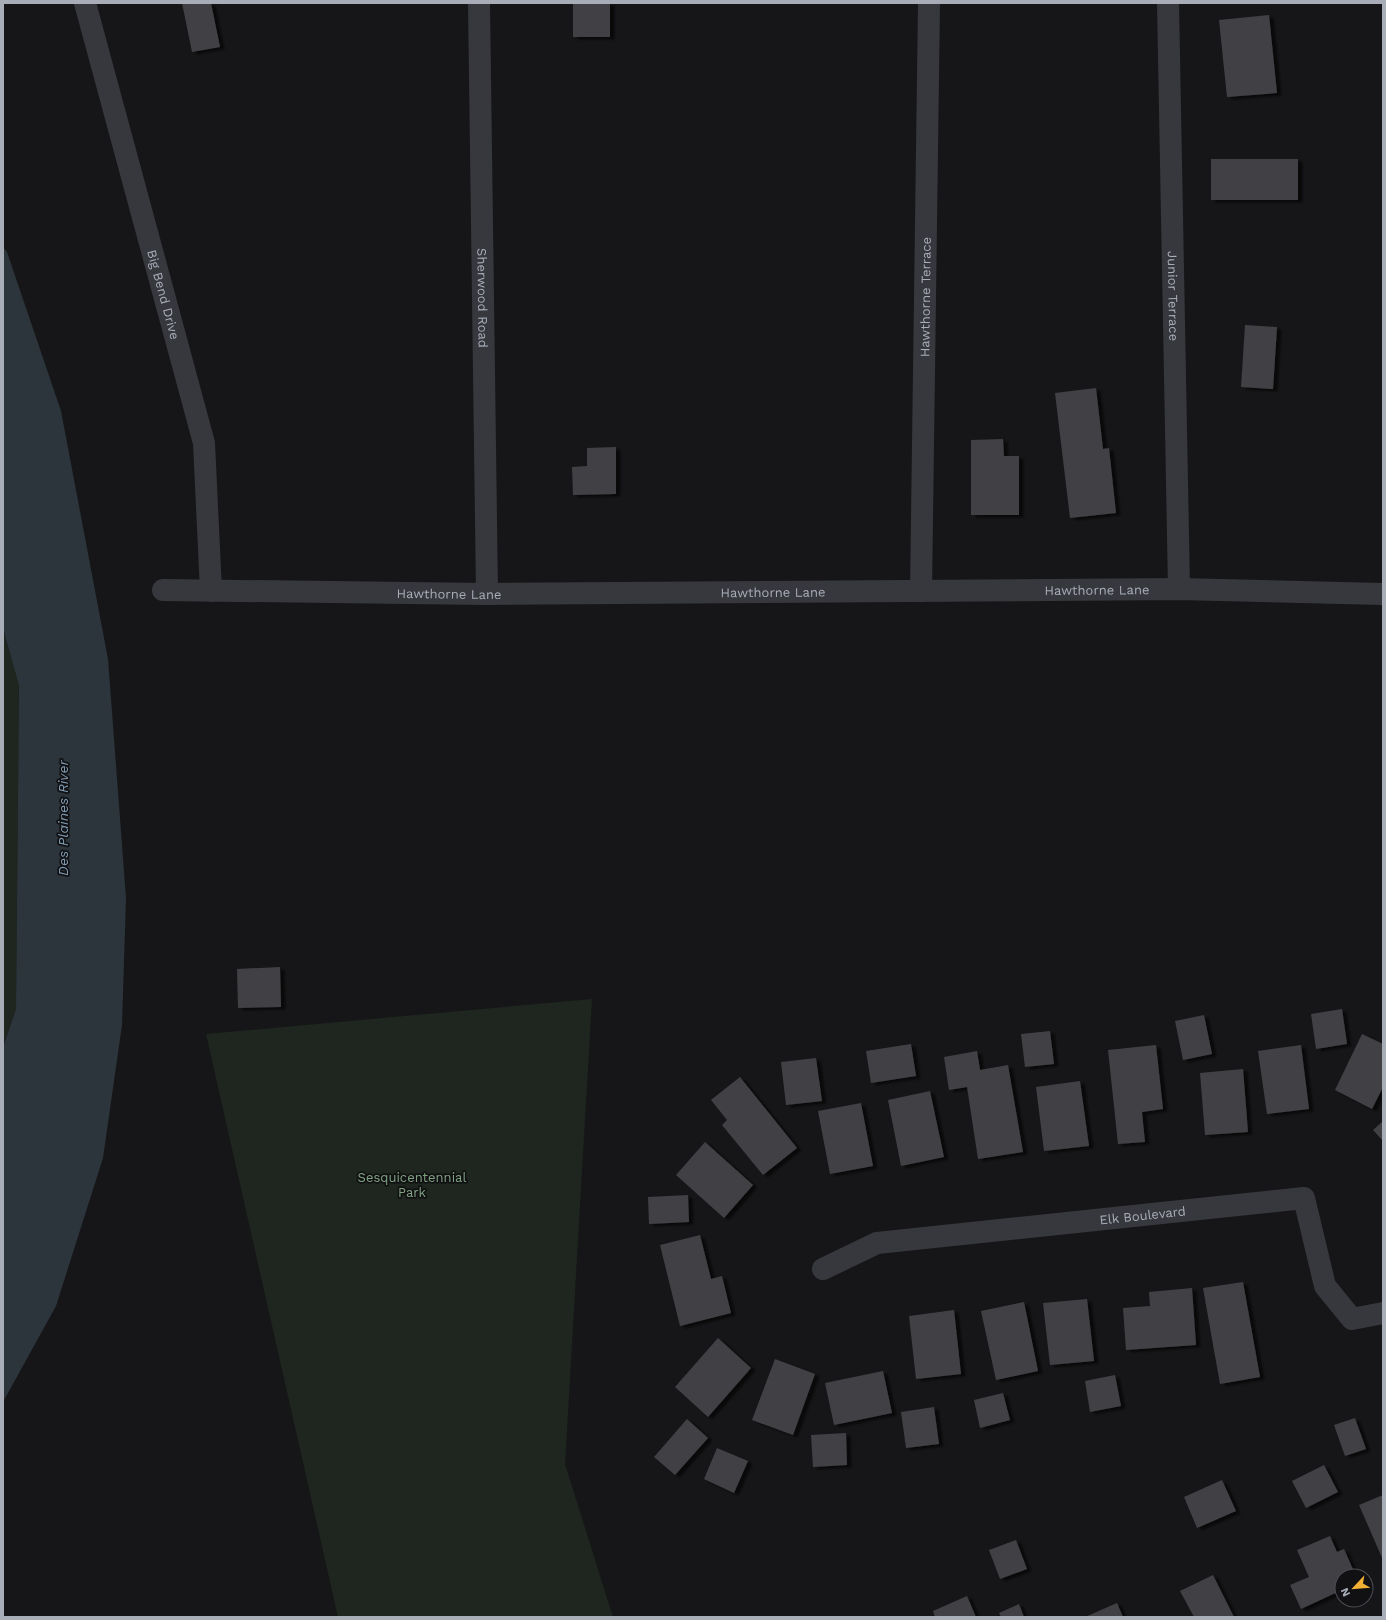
<svg xmlns="http://www.w3.org/2000/svg" width="1386" height="1620" font-family="'Work Sans',sans-serif">
	<style>
		.green { fill: #1e261f }
		.water { fill: #2c353c }
		.building { fill: #404145; filter: url(#shadow) }
		.lines { fill: none; stroke-linecap: round; stroke-linejoin: round }
		.street { stroke: #37383d; stroke-width: 22 }
		.labels { text-anchor: middle; dominant-baseline: central; stroke-width: 3.5; stroke-linejoin: round; paint-order: stroke }
		.street-label { font-size: 13px; fill: #a8adb8; stroke: #111113 }
		.park-label { font-size: 13px; fill: #7fa381; stroke: #111113 }
		.water-label { font-size: 14px; font-style: italic; fill: #7f9bb3; stroke: #111113 }
	</style>
	<defs>
		<filter id="shadow"><feDropShadow dx="4.5" dy="2.5" stdDeviation="1" flood-color="#0009"/></filter>
	</defs>
	<rect width="100%" height="100%" fill="#161618"/>
	<g class="green">
		<path d="M3,628l16,58 -3,323 -13,38z"/>
		<path d="M592,999l-27,465 48,153h-275l-132,-583z"/>
	</g>
	<path class="water" d="M3,247l4,5 54,159 47,248 18,239 -4,127 -19,133 -47,148 -53,96v-355l13,-38 3,-323 -16,-58z"/>
	<g class="building">
		<path d="M182,3h29l9,44 -28,5z"/>
		<rect x="573" y="3" width="37" height="34"/>
		<path d="M1269,15l8,78 -50,4 -8,-77z"/>
		<rect x="1211" y="159" width="87" height="41"/>
		<path d="M1245,325l32,2 -4,62 -32,-2z"/>
		<path d="M1096,388l7,61 6,-1 7,65 -46,5 -15,-125z"/>
		<path d="M1003,439l1,17h15v59h-48v-75z"/>
		<path d="M616,447v47l-43,1 -1,-28 15,-1v-18z"/>
		<path d="M280,967l1,40 -43,1 -1,-39z"/>
		<path d="M1342,1009l5,35 -31,5 -5,-35z"/>
		<path d="M1204,1015l8,39 -29,6 -8,-39z"/>
		<path d="M1050,1031l4,33 -29,3 -4,-33z"/>
		<path d="M1362,1034l21,10v43l-11,22 -37,-19z"/>
		<path d="M911,1044l5,32 -45,7 -5,-32z"/>
		<path d="M1156,1045l7,64 -21,3 3,30 -27,2 -10,-94z"/>
		<path d="M1301,1045l8,64 -42,5 -9,-63z"/>
		<path d="M977,1051l3,19 28,-5 15,87 -45,7 -11,-72 -18,3 -5,-33z"/>
		<path d="M816,1058l6,43 -36,4 -5,-43z"/>
		<path d="M1243,1069l5,63 -43,3 -5,-62z"/>
		<path d="M740,1077l57,71 -34,27 -41,-50 5,-5 -16,-20z"/>
		<path d="M1080,1081l9,65 -45,5 -8,-64z"/>
		<path d="M930,1091l14,66 -43,9 -13,-66z"/>
		<path d="M861,1103l12,63 -43,8 -12,-63z"/>
		<path d="M1383,1121v20l-10,-11z"/>
		<path d="M705,1142l48,43 -29,33 -48,-43z"/>
		<path d="M688,1195l1,27 -40,2 -1,-27z"/>
		<path d="M700,1235l11,44 11,-3 9,37 -51,13 -20,-81z"/>
		<path d="M1243,1282l17,95 -40,7 -17,-96z"/>
		<path d="M1192,1288l4,57 -70,5 -3,-42 27,-2 -1,-14z"/>
		<path d="M1087,1299l7,62 -44,4 -7,-62z"/>
		<path d="M1024,1302l14,69 -42,9 -15,-69z"/>
		<path d="M954,1310l7,64 -45,5 -7,-63z"/>
		<path d="M718,1338l33,30 -43,49 -33,-30z"/>
		<path d="M775,1359l40,15 -22,61 -41,-15z"/>
		<path d="M883,1371l9,42 -58,12 -9,-42z"/>
		<path d="M1115,1375l6,31 -31,6 -5,-31z"/>
		<path d="M1003,1393l7,27 -30,8 -6,-28z"/>
		<path d="M934,1407l5,37 -33,4 -5,-36z"/>
		<path d="M1355,1418l11,31 -21,7 -11,-31z"/>
		<path d="M687,1419l21,19 -33,37 -21,-18z"/>
		<path d="M846,1433l1,32 -34,2 -2,-32z"/>
		<path d="M717,1448l31,13 -14,32 -30,-14z"/>
		<path d="M1324,1465l14,27 -32,16 -14,-27z"/>
		<path d="M1222,1480l14,31 -39,17 -13,-31z"/>
		<path d="M1383,1495v65l-24,-55z"/>
		<path d="M1330,1536l7,16 7,-3 12,27h-14v14l-41,19 -11,-24 19,-8 -12,-27z"/>
		<path d="M1016,1540l11,29 -27,10 -11,-29z"/>
		<path d="M1213,1575l21,42h-40l-14,-26z"/>
		<path d="M967,1596l9,21h-41l-2,-6z"/>
		<path d="M1117,1603l6,14h-38z"/>
		<path d="M1019,1604l5,13h-23l-2,-4z"/>
	</g>
	<g class="lines">
		<g class="street">
			<path id="s1" d="M85,3l119,440 7,148"/>
			<path id="s2" d="M479,3l8,591"/>
			<path id="s3" d="M1168,3l11,586"/>
			<path id="s4" d="M163,590l324,4 692,-5 204,5"/>
			<path id="s5" d="M921,591l8,-588"/>
			<path id="s6" d="M823,1269l54,-26 427,-45 21,88 27,33 31,-6"/>
		</g>
	</g>
	<g class="labels">
		<g class="street-label">
			<text stroke="none"><textPath href="#s1" startOffset="302">Big Bend Drive</textPath></text>
			<text stroke="none"><textPath href="#s3" startOffset="293">Junior Terrace</textPath></text>
			<text stroke="none"><textPath href="#s5" startOffset="294">Hawthorne Terrace</textPath></text>
			<text stroke="none"><textPath href="#s2" startOffset="295">Sherwood Road</textPath></text>
			<text stroke="none"><textPath href="#s4" startOffset="934">Hawthorne Lane</textPath></text>
			<text stroke="none"><textPath href="#s4" startOffset="610">Hawthorne Lane</textPath></text>
			<text stroke="none"><textPath href="#s4" startOffset="286">Hawthorne Lane</textPath></text>
			<text stroke="none"><textPath href="#s6" startOffset="327">Elk Boulevard</textPath></text>
		</g>
		<g class="park-label">
			<text x="412" y="1177">Sesquicentennial<tspan x="412" dy="15">Park</tspan></text>
		</g>
		<g class="water-label">
			<text transform="translate(63 818) rotate(-90)">Des Plaines River</text>
		</g>
	</g>
	<rect width="1386" height="1620" fill="none" stroke="#a8adb8" stroke-width="8"/>
	<g transform="translate(1354 1588) rotate(244)"><circle r="19" fill="#111113" stroke="#4d4f55"/>
	<path d="M0-3L7 15L0 10L-7 15Z" fill="#f2b134"/>
	<text y="-6" font-size="11" font-weight="bold" text-anchor="middle" fill="#a8adb8">N</text>
	</g>
</svg>
